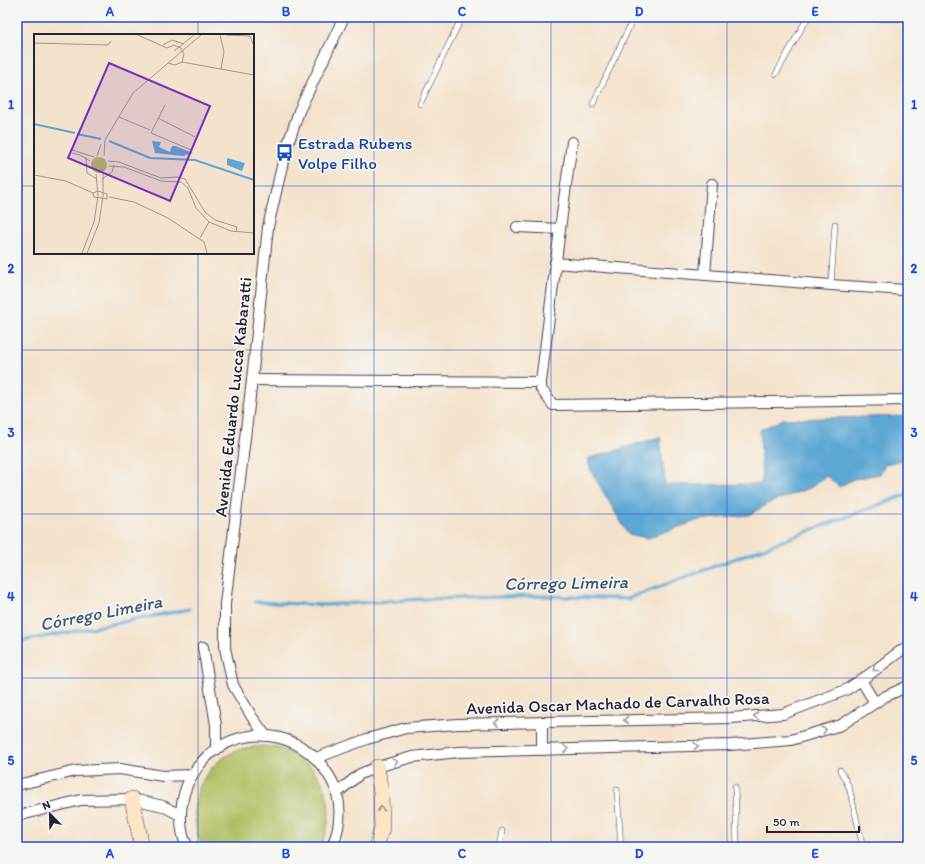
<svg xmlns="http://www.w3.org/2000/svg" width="925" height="864" font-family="Itim,sans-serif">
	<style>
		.green { fill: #afbe60; stroke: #68704e }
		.water { fill: #5da7d4; stroke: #406488 }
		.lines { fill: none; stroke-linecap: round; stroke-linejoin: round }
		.stream { stroke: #5da7d4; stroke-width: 3.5 }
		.lane-casing { stroke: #423f51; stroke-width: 6 }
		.street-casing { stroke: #423f51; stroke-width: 12 }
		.secondary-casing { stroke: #423f51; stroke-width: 16 }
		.lane { stroke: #fff; stroke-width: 5 }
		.street { stroke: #fff; stroke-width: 10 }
		.secondary { stroke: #fde5c5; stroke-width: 15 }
		.oneway { stroke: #9c9ca7 }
		.oneway2 { stroke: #9a8d87 }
		.grid { fill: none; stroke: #1d4ed8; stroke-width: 1; stroke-opacity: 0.55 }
		.labels { text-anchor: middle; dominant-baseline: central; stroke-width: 3.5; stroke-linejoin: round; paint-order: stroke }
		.transit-label { font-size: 17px; fill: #164399; stroke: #f6f6f2; text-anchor: start }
		.street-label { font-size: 17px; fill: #22223b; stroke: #f6f6f2 }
		.water-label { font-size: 18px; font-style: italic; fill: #3a5778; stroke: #f6f6f2 }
		.inset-river { fill: none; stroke: #5da7d4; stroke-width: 2 }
		.inset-road { fill: none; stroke: #a09692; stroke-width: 1 }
		.view { fill: #7b2cbf; fill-opacity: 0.15; stroke: #7b2cbf; stroke-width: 2 }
		.inset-edge { fill: none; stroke: #22223b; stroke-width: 2 }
		.neatline { fill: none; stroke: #1d4ed8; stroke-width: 1.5 }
		.grid-label { font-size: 13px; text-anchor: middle; font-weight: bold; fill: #1d4ed8 }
	</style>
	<rect width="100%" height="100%" fill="#f6f6f2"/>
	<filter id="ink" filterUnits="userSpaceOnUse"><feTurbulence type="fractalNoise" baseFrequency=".025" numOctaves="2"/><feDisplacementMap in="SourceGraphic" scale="8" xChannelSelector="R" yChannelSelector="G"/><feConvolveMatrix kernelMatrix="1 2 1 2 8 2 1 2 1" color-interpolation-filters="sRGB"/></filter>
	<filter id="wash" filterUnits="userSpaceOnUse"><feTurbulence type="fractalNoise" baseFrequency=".012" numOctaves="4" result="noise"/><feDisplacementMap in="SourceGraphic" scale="16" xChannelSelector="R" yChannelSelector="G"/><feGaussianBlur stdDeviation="0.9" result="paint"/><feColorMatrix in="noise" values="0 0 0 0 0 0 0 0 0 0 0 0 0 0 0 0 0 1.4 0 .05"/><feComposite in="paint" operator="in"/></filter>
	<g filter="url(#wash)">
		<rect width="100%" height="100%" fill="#f4e3cc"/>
		<path class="green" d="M262,746c7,1 15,1 22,4 41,13 56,60 36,97h-117c-20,-37 -4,-84 38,-98 7,-2 14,-2 21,-3z"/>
		<path class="water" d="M908,416v43l-23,5 -5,10 -27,5 -13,8 -14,-11 -16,12 -41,15 -20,12 -50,5 -51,18 -20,-4 -37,-63 -4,-12 73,-22 5,48 97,-1 -2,-54 23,-11z"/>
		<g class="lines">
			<g class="stream">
				<path d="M255,602l70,3 98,-6 120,-3 84,3 281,-105"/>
				<path d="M17,642l173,-33"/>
			</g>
		</g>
	</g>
	<g filter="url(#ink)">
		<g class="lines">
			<defs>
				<g id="lane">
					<path d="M862,17l4,1 30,1 10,-2"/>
					<path d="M776,74l32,-57"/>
					<path d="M420,104l42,-87"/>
					<path d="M593,104l41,-87"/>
					<path d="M831,285l4,-61"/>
					<path d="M840,770l9,17 14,60"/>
					<path d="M735,787l2,60"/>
					<path d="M617,790l4,57"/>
					<path d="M499,847l3,-16"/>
				</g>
				<g id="street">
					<path d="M572,142l-12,87 -19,153v7l12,16 355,-5"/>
					<path d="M517,227l43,2"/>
					<path d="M555,263l276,22 75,5"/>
					<path d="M705,275l7,-91"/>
					<path d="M252,380l289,2"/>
					<path d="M203,647l13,78v25"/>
					<path d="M861,680l14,23"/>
					<path d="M542,722v28"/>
					<path d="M266,736l-14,-19 -19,-32 -8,-37v-44l27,-224 16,-153 17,-74 14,-42 45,-94"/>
					<path d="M316,758l51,-19 39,-11 52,-4 273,-6 52,-4 63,-24 24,-16 29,-22 9,-4"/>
					<path d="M17,785l59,-14 44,-2 43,7 28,-1"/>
					<path d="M337,793l23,-19 17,-7 35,-10 46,-5 272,-7 61,-5 50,-15 43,-28 24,-11"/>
					<path d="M17,816l64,-16 51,-1 31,7 17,9"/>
					<path d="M188,847c-2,-4 -4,-7 -5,-11 -4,-17 -2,-35 4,-51 6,-13 14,-24 25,-33 36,-27 84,-20 111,15 6,8 12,17 14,27 5,18 2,36 -5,53"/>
				</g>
				<g id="secondary">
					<path d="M132,799l10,48"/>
					<path d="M376,847l6,-19 -1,-35 -4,-26"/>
				</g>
			</defs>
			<use href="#lane" class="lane-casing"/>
			<use href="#street" class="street-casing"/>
			<use href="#secondary" class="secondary-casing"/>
			<use href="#lane" class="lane"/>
			<use href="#street" class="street"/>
			<use href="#secondary" class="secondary"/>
		</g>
		<defs><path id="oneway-chevron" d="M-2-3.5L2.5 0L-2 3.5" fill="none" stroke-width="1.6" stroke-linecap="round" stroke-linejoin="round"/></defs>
		<g class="oneway">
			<use href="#oneway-chevron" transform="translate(875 669) rotate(143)"/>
			<use href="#oneway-chevron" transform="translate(756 716) rotate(176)"/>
			<use href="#oneway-chevron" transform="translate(626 720) rotate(179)"/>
			<use href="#oneway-chevron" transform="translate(497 723) rotate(179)"/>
			<use href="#oneway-chevron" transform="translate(824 730) rotate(-17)"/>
			<use href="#oneway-chevron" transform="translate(696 746) rotate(-1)"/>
			<use href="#oneway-chevron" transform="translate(566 749) rotate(-1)"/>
			<use href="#oneway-chevron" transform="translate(395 762) rotate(-15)"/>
		</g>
		<use class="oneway2" href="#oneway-chevron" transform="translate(381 809) rotate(-91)"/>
	</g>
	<path class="grid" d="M198,17v18M374,17v830M551,17v830M727,17v830M17,186h18M253,186h655M198,253v594M17,350h891M17,514h891M17,678h891"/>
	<defs>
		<symbol id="bus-bare" viewBox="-9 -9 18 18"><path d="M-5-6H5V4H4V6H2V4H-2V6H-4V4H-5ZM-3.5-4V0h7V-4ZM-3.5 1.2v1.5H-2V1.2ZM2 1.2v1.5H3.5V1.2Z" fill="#1a4fb4" stroke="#f6f6f2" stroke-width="2.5" paint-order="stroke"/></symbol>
	</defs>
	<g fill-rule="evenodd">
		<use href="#bus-bare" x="272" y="140" width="25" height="25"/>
	</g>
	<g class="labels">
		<g class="transit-label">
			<text x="298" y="143">Estrada Rubens<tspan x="298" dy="20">Volpe Filho</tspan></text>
		</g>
		<g class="street-label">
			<text transform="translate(233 397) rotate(-84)">Avenida Eduardo Lucca Kabaratti</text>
			<text transform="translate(618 703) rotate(-2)">Avenida Oscar Machado de Carvalho Rosa</text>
		</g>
		<g class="water-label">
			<text transform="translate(566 583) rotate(-1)">Córrego Limeira</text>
			<text transform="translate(101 613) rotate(-11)">Córrego Limeira</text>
		</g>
	</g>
	<g transform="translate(34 34)">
		<rect width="220" height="220" fill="#f4e3cc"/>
		<path d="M57 131a8 8 0 1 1 16 0a8 8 0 1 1-16 0Z" fill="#afbe60"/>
		<path d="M118,107l9,1 -2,5 11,5 2,-6h3l18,7 -10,3 -28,-3zM193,124l18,5 -3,8 -15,-6z" fill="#5da7d4"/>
		<path class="inset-river" d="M0,90l41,9M43,100l24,5M75,107l41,17 45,2 59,20"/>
		<path class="inset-road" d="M104,1l29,13 7,-3 7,3 3,6 -2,8 -7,3 -7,-2M186,1l4,17 -3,17M192,1l24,1 4,10M0,9l74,2 3,-4M129,11l9,-5 12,4M140,17l20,-16M148,28l72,13M131,71l-14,28 40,17M85,83l31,13M124,84l37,19M38,116l22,7M38,119l8,2 10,6M63,122l4,-12M70,122l1,-16 28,-47 68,-58M52,123l1,16 10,6M74,127l11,1 42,16 16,-1 8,2 20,33 10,8 22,7 -1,5M75,132l15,1 37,14 20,1 7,6 8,20 13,14 22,9 23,2M0,141l32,6 27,12M68,145l10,-7 2,-7M64,157l9,3v5l-13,-2 -1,-4zM75,163l25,5 34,16 36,24 3,11M166,204l9,-16M48,219l12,-31 4,-26 -2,-22M53,219l12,-30 4,-27v-22"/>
		<path class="view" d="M75,29l101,43 -40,95 -102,-43z"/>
		<rect width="220" height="220" class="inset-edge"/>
	</g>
	<rect width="925" height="864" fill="none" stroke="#f6f6f2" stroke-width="44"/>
	<g transform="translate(50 814) rotate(337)" stroke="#f6f6f2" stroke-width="3" paint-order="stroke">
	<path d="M0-3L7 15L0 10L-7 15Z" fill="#22223b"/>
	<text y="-6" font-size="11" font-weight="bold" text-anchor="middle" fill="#22223b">N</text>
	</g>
	<path d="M767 826v6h92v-6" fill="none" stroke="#22223b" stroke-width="2"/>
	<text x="773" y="826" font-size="12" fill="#22223b" stroke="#f6f6f2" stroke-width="3" paint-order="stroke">50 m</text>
	<rect x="22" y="22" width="881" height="820" class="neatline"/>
	<g class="grid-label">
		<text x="110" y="16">A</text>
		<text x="286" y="16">B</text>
		<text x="462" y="16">C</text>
		<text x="639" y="16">D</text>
		<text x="815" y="16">E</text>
		<text x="11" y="109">1</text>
		<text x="914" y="109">1</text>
		<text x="11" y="273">2</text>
		<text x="914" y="273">2</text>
		<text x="11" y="437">3</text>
		<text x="914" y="437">3</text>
		<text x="11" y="601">4</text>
		<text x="914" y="601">4</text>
		<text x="11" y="765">5</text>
		<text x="914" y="765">5</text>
		<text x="110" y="858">A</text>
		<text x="286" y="858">B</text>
		<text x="462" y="858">C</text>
		<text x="639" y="858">D</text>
		<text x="815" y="858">E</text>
	</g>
</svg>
